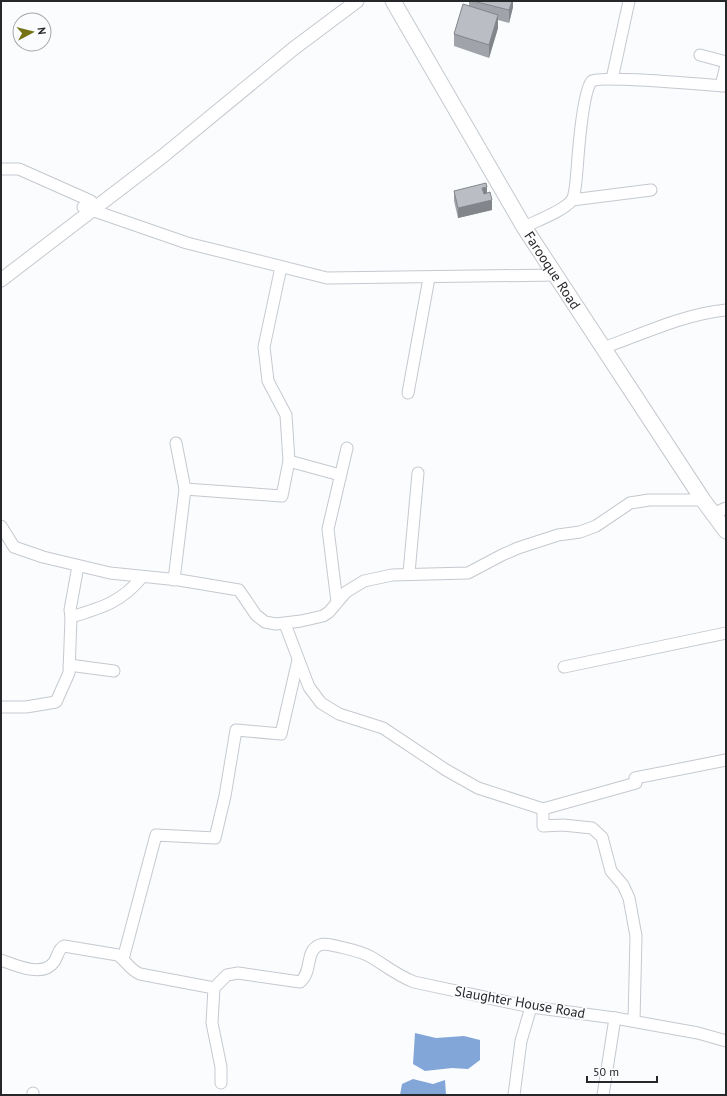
<svg xmlns="http://www.w3.org/2000/svg" width="727" height="1096" font-family="'PT Sans',sans-serif">
	<style>
		.water { fill: #83a6d8 }
		.lines { fill: none; stroke-linecap: round; stroke-linejoin: round }
		.minor-casing { stroke: #c5c9cf; stroke-width: 13 }
		.tertiary-casing { stroke: #c5c9cf; stroke-width: 15 }
		.secondary-casing { stroke: #c5c9cf; stroke-width: 17 }
		.minor { stroke: #fff; stroke-width: 11 }
		.tertiary { stroke: #fff; stroke-width: 13 }
		.secondary { stroke: #fff; stroke-width: 15 }
		.wall { fill: #a0a3a9 }
		.shaded-wall { fill: #828589 }
		.building { fill: #babec4; stroke: #828589 }
		.labels { text-anchor: middle; dominant-baseline: central; stroke-width: 4; stroke-linejoin: round; paint-order: stroke }
		.street-label { font-size: 14px; fill: #26272a; stroke: #fafcfe }
	</style>
	<rect width="100%" height="100%" fill="#fafcfe"/>
	<g class="water">
		<path d="M415,1033l21,5 28,-2 16,4v20l-12,9 -16,-1 -27,3 -12,-7z"/>
		<path d="M413,1079l20,5 12,-4 1,15h-46l2,-11z"/>
	</g>
	<g class="lines">
		<defs>
			<g id="minor">
				<path d="M700,55l26,7"/>
				<path d="M612,79l17,-78"/>
				<path d="M721,86l5,-21"/>
				<path d="M1,169h18l72,32"/>
				<path d="M572,200l79,-10"/>
				<path d="M83,207l104,36 140,35 229,-3"/>
				<path d="M524,227c12,-6 40,-16 48,-27 4,-7 4,-22 5,-30 1,-14 6,-84 15,-89 11,-6 114,4 134,5"/>
				<path d="M281,267l-17,80 4,34 18,34 3,46 51,14"/>
				<path d="M603,348c40,-14 81,-34 123,-38"/>
				<path d="M408,393l21,-115"/>
				<path d="M185,489l97,7 7,-35"/>
				<path d="M713,514l13,-6"/>
				<path d="M1,526l13,21 29,10 67,16 69,7 60,10 17,25 9,7 11,2 25,-3 22,-5 6,-4 17,-20 18,-11 28,-6 76,-2 34,-18 16,-7 40,-13 22,-3 16,-6 34,-23 19,-3h54"/>
				<path d="M409,573l9,-100"/>
				<path d="M174,580l11,-91 -9,-46"/>
				<path d="M337,602l-9,-73 19,-81"/>
				<path d="M71,617c30,-9 51,-15 71,-40"/>
				<path d="M285,624l24,63 12,16 18,11 44,14 63,42 32,18 65,21 93,-26"/>
				<path d="M69,665l45,6"/>
				<path d="M564,667l162,-34"/>
				<path d="M1,707h25l30,-5 13,-29 2,-56 -1,-7 8,-44"/>
				<path d="M635,778l91,-18"/>
				<path d="M543,809v17l20,-1 29,3 10,9 9,34 12,14 6,13 7,38 -2,85"/>
				<path d="M123,959l33,-124 59,3 10,-42 11,-66 45,4 17,-74"/>
				<path d="M1,960c14,5 42,18 53,2 4,-6 4,-13 10,-16l54,9c8,6 12,15 22,19l74,14"/>
				<path d="M221,1083v-16l-9,-44 2,-35 13,-13 11,-2 62,9c12,-10 6,-28 16,-35 6,-5 14,-2 20,-1 12,3 25,5 35,11 15,9 27,19 43,25l117,25 84,11 83,15 28,8"/>
				<path d="M33,1095v-2"/>
				<path d="M514,1095l7,-54 10,-34"/>
				<path d="M603,1095l12,-77"/>
			</g>
			<path id="tertiary" d="M1,280l162,-124 130,-107 64,-48"/>
			<g id="secondary">
				<path id="s1" d="M393,1l131,226 179,273 23,31"/>
			</g>
		</defs>
		<use href="#minor" class="minor-casing"/>
		<use href="#tertiary" class="tertiary-casing"/>
		<use href="#secondary" class="secondary-casing"/>
		<use href="#minor" class="minor"/>
		<use href="#tertiary" class="tertiary"/>
		<use href="#secondary" class="secondary"/>
	</g>
	<g class="wall">
		<path d="M469,1h44v6l-4,16 -11,-3v8l-9,30 -35,-12v-12l15,-29z"/>
		<path d="M454,191l33,2 5,17 -34,8 -4,-17z"/>
	</g>
	<g class="shaded-wall">
		<path d="M512,1h1v6l-4,16v-13z"/>
		<path d="M498,15v13l-9,30v-13z"/>
		<path d="M487,187v10l-5,1v-10z"/>
		<path d="M492,200v10l-34,8v-10z"/>
	</g>
	<g class="building">
		<path d="M473,1h39l-3,9z"/>
		<path d="M463,4l35,11 -9,30 -35,-11z"/>
		<path d="M486,183l1,4 -5,1 2,6 6,-2 2,8 -34,8 -4,-17z"/>
	</g>
	<g class="labels">
		<g class="street-label">
			<text stroke="none"><textPath href="#s1" startOffset="313">Farooque Road</textPath></text>
			<text transform="translate(520 1002) rotate(10)">Slaughter House Road</text>
		</g>
	</g>
	<rect width="727" height="1096" fill="none" stroke="#26272a" stroke-width="4"/>
	<g transform="translate(32 32) rotate(83)"><circle r="19" fill="#fafcfe" stroke="#a5a7a9"/>
	<path d="M0-3L7 15L0 10L-7 15Z" fill="#767317"/>
	<text y="-6" font-size="11" font-weight="bold" text-anchor="middle" fill="#26272a">N</text>
	</g>
	<path d="M587 1076v6h70v-6" fill="none" stroke="#26272a" stroke-width="2"/>
	<text x="593" y="1076" font-size="12" fill="#26272a" stroke="#fafcfe" stroke-width="3" paint-order="stroke">50 m</text>
</svg>
